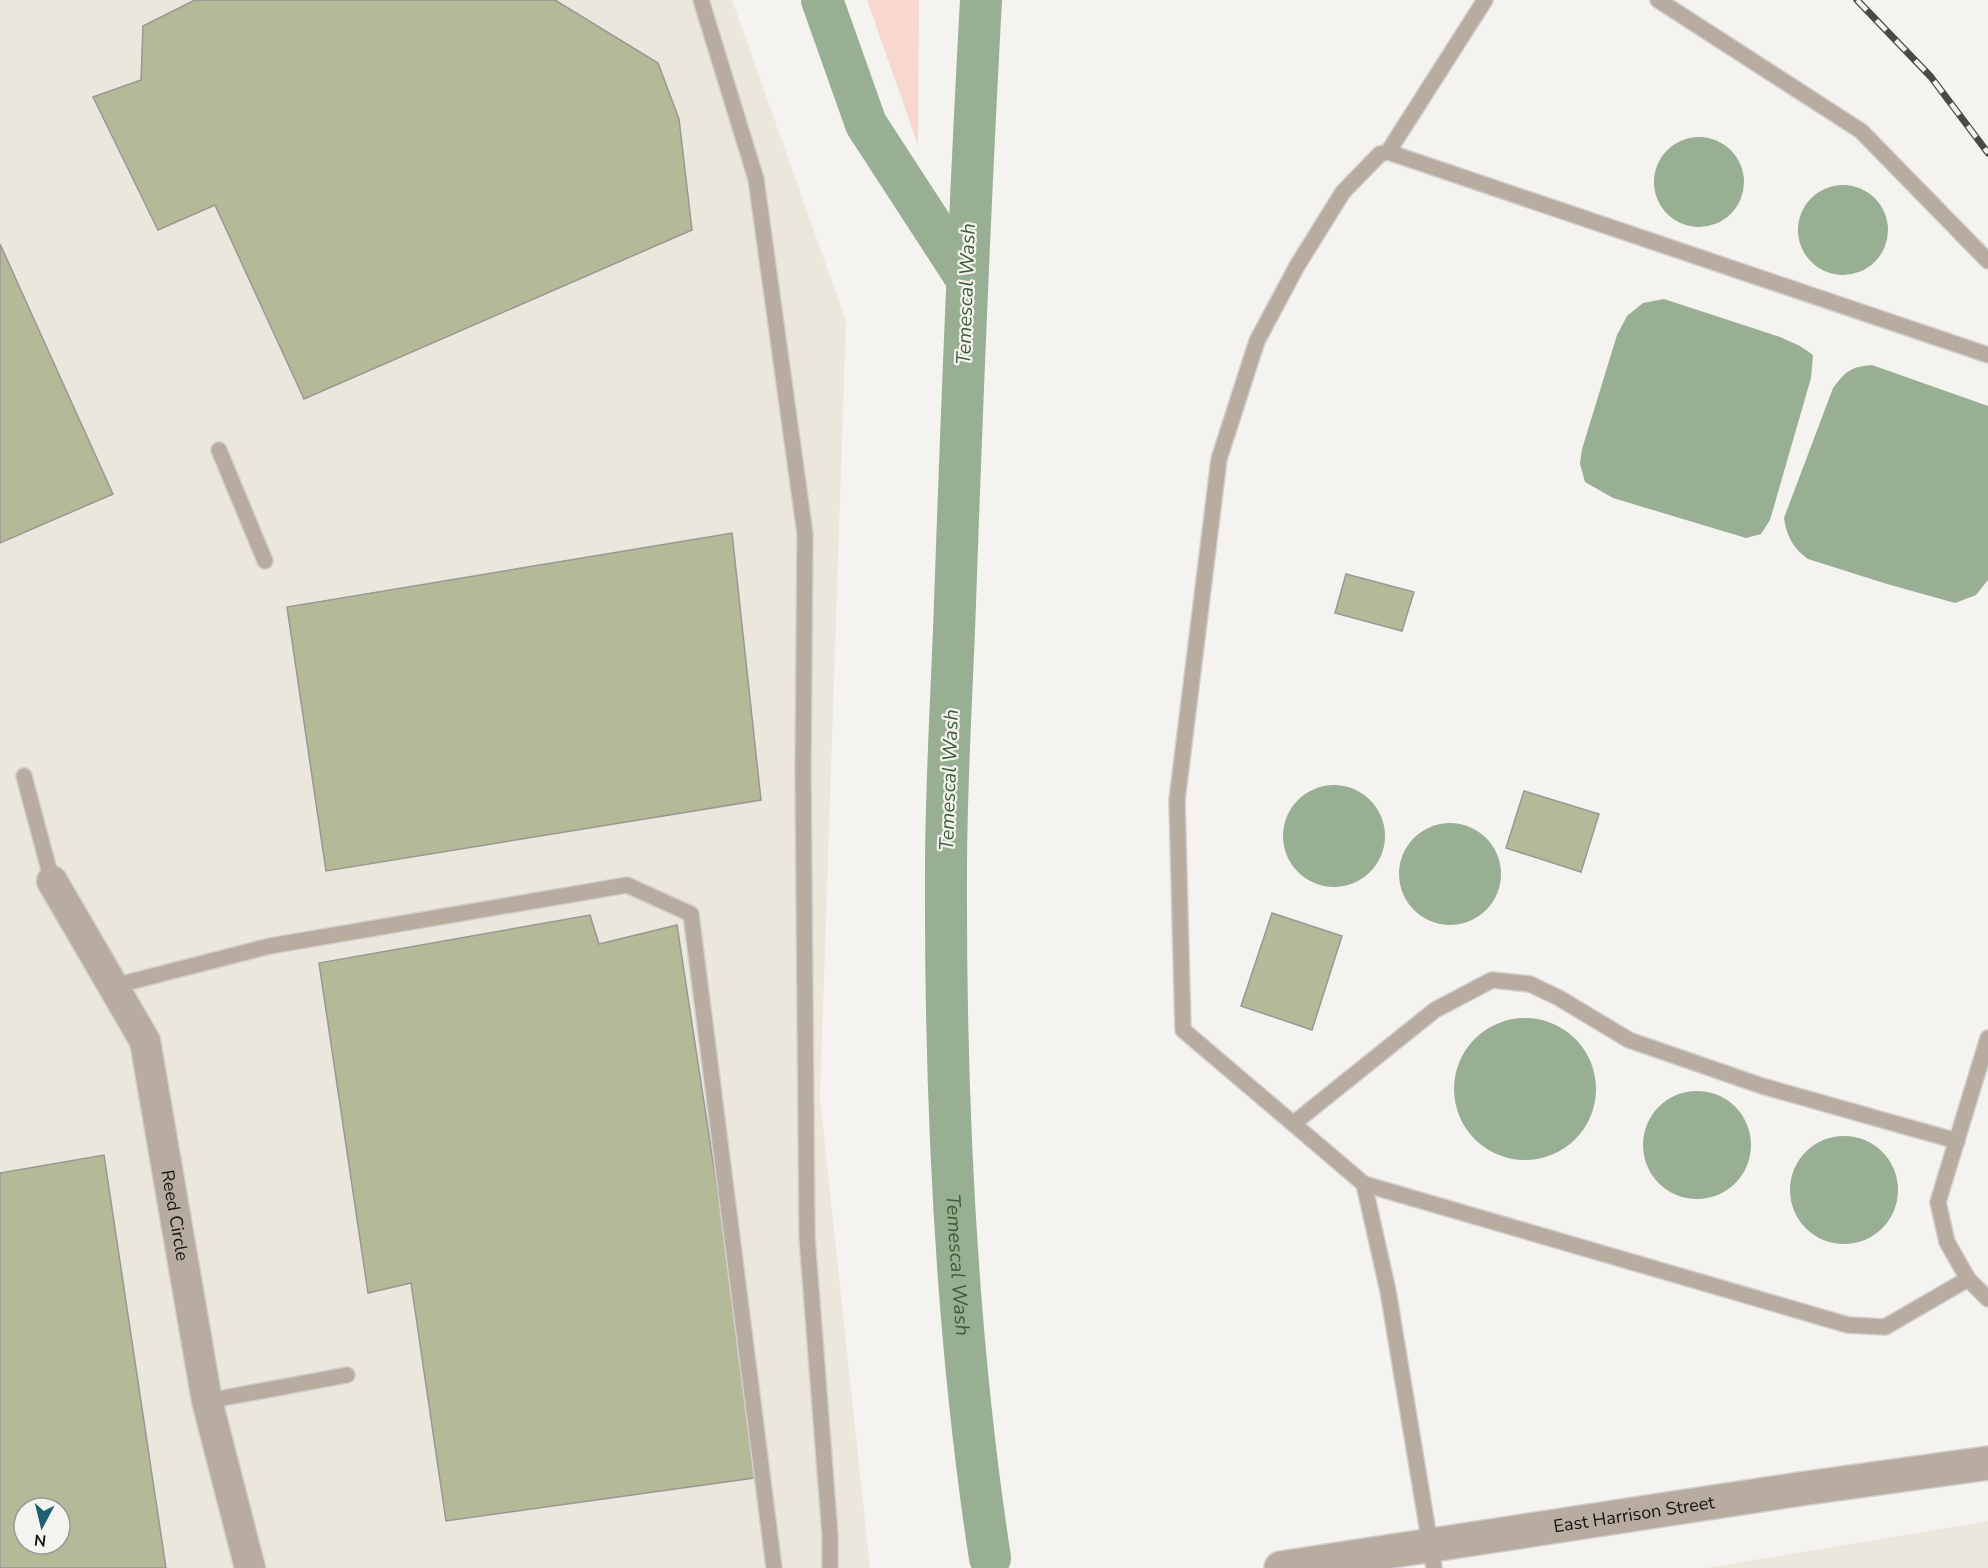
<svg xmlns="http://www.w3.org/2000/svg" width="1988" height="1568" font-family="'Nunito Sans',sans-serif">
	<style>
		.built { fill: #ebe7dd; fill-rule: evenodd }
		.green { fill: #f7d7ce }
		.water { fill: #98af93 }
		.lines { fill: none; stroke-linecap: round; stroke-linejoin: round }
		.canal { stroke: #98af93; stroke-width: 42 }
		.building { fill: #b4b997; stroke: #989895; stroke-width: 1.5; fill-rule: evenodd }
		.service-casing { stroke: #d0cfcd; stroke-width: 18 }
		.minor-casing { stroke: #d0cfcd; stroke-width: 33 }
		.tertiary-casing { stroke: #d0cfcd; stroke-width: 36 }
		.service { stroke: #b8aba0; stroke-width: 15 }
		.minor { stroke: #b8aba0; stroke-width: 30 }
		.tertiary { stroke: #b8aba0; stroke-width: 33 }
		.rail-casing { stroke: #494947; stroke-width: 7 }
		.rail { stroke: #f4f3f0; stroke-width: 4.5; stroke-dasharray: 14; stroke-linecap: butt }
		.labels { text-anchor: middle; dominant-baseline: central; stroke-width: 4.5; stroke-linejoin: round; paint-order: stroke }
		.street-label { font-size: 18px; fill: #141413; stroke: #f4f3f0 }
		.water-label { font-size: 20px; font-style: italic; fill: #3b5d33; stroke: #f4f3f0 }
	</style>
	<rect width="100%" height="100%" fill="#f4f3f0"/>
	<g class="built">
		<path d="M0,0h732l114,321 -26,777 50,470h-870zM24,1508h36v36h-36z"/>
		<path d="M1988,1521v47h-283z"/>
	</g>
	<path class="green" d="M867,0h52l-1,145z"/>
	<g class="water">
		<circle cx="1699" cy="182" r="45"/>
		<circle cx="1843" cy="230" r="45"/>
		<path d="M1664,299l116,38 20,9 13,9 -2,23 -41,142 -9,14 -15,4 -133,-40 -28,-16 -5,-18 2,-15 35,-114 10,-19 16,-13z"/>
		<path d="M1872,365l116,41v174l-12,15 -21,8 -68,-19 -79,-25c-15,-11 -21,-22 -24,-41l49,-130c13,-17 17,-21 39,-23z"/>
		<circle cx="1334" cy="836" r="51"/>
		<circle cx="1450" cy="874" r="51"/>
		<circle cx="1525" cy="1089" r="71"/>
		<circle cx="1697" cy="1145" r="54"/>
		<circle cx="1844" cy="1190" r="54"/>
	</g>
	<g class="lines">
		<g class="canal">
			<path d="M822,0l44,124 100,154"/>
			<path id="s1" d="M981,0c-11,201 -19,402 -26,603 -3,89 -9,178 -9,267 -1,229 9,461 44,688"/>
		</g>
	</g>
	<g class="building">
		<path d="M195,0h360l103,63 21,56 13,111 -388,169 -89,-194 -57,25 -65,-133 48,-17 2,-54z"/>
		<path d="M0,244l113,250 -113,49z"/>
		<path d="M732,533l29,267 -435,71 -39,-264z"/>
		<path d="M1346,574l68,18 -12,39 -67,-18z"/>
		<path d="M1524,791l75,23 -18,58 -75,-24z"/>
		<path d="M1272,913l70,23 -30,94 -71,-24z"/>
		<path d="M590,915l9,29 78,-19 84,552 -315,44 -35,-238 -43,10 -49,-330z"/>
		<path d="M104,1155l62,413h-166v-395zM24,1508h36v36h-36z"/>
	</g>
	<g class="lines">
		<defs>
			<g id="service">
				<path d="M701,0l55,179 49,355 -2,236 4,467 23,298v33"/>
				<path d="M1658,0l203,131 127,130"/>
				<path d="M1388,152l97,-152"/>
				<path d="M219,450l46,111"/>
				<path d="M24,776l28,105"/>
				<path d="M114,986l156,-40 357,-61 64,29 83,654"/>
				<path d="M1988,1038l-50,164 9,40 21,37 20,20"/>
				<path d="M1294,1123l141,-113 57,-30 38,4 29,14 70,42 133,46 195,55"/>
				<path d="M1364,1184l484,141 37,2 83,-48"/>
				<path d="M207,1401l140,-26"/>
				<path d="M1434,1568l-46,-277 -24,-107 -181,-154 -6,-230 42,-341 38,-118 40,-75 46,-74 37,-38 8,-2 600,203"/>
			</g>
			<g id="minor">
				<path id="s2" d="M52,881l93,160 62,360 43,167"/>
			</g>
			<g id="tertiary">
				<path id="s3" d="M1281,1568l519,-79 188,-26"/>
			</g>
		</defs>
		<use href="#service" class="service-casing"/>
		<use href="#minor" class="minor-casing"/>
		<use href="#tertiary" class="tertiary-casing"/>
		<use href="#service" class="service"/>
		<use href="#minor" class="minor"/>
		<use href="#tertiary" class="tertiary"/>
		<defs>
			<path id="rail" d="M1857,0l74,77 57,76"/>
		</defs>
		<use href="#rail" class="rail-casing"/>
		<use href="#rail" class="rail"/>
	</g>
	<g class="labels">
		<g class="street-label">
			<text stroke="none"><textPath href="#s2" startOffset="362">Reed Circle</textPath></text>
			<text stroke="none"><textPath href="#s3" startOffset="357">East Harrison Street</textPath></text>
		</g>
		<g class="water-label">
			<text transform="translate(966 294) rotate(-88)">Temescal Wash</text>
			<text transform="translate(949 780) rotate(-88)">Temescal Wash</text>
			<text stroke="none"><textPath href="#s1" startOffset="1266">Temescal Wash</textPath></text>
		</g>
	</g>
	<g transform="translate(42 1526) rotate(187)"><circle r="28" fill="#f4f3f0" stroke="#9a9a98" stroke-width="1.5"/>
	<path d="M0-4.5L10 22L0 15L-10 22Z" fill="#1a6071"/>
	<text y="-9" font-size="16" font-weight="bold" text-anchor="middle" fill="#141413">N</text>
	</g>
</svg>
